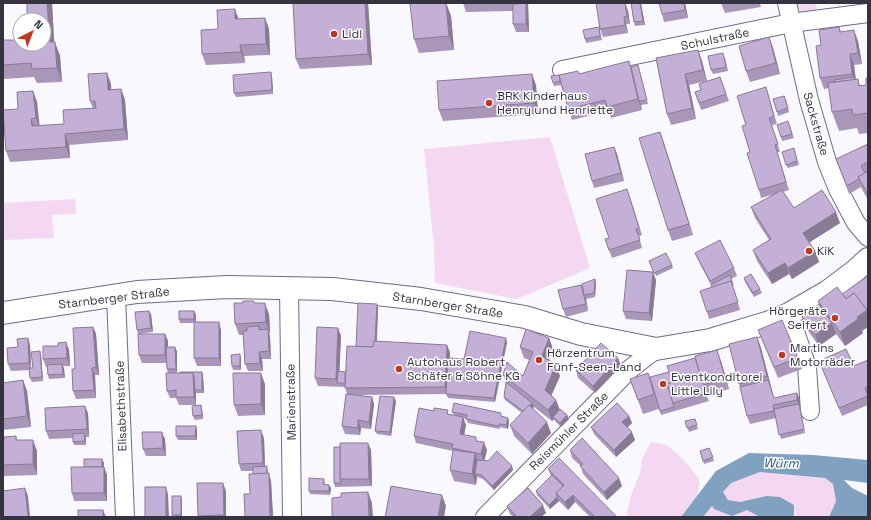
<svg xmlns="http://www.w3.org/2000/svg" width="871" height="520" font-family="'Space Grotesk',sans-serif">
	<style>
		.green { fill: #f4d8f1 }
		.water { fill: #80a1c0 }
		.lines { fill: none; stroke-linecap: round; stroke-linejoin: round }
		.minor-casing { stroke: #6e6c86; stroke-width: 20 }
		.secondary-casing { stroke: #6e6c86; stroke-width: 24 }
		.minor { stroke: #fff; stroke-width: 18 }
		.secondary { stroke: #fff; stroke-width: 22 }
		.wall { fill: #a996b8 }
		.shaded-wall { fill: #897a96 }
		.building { fill: #c4afd6; stroke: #897a96 }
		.poi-dot { fill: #c2361f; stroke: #fff; stroke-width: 1.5 }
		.labels { text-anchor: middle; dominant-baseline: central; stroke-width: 3; stroke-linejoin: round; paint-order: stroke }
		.poi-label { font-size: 12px; fill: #34333f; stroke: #fff; text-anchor: start }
		.street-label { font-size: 12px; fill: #34333f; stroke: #fff }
		.water-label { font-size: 13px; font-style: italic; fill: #255882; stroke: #fff }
	</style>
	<rect width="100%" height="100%" fill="#f8f8fe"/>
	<g class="green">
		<path d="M796,3h20l1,7 -15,2 -5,-3z"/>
		<path d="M550,137l40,131 -73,31 -82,-16 -1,-36 -10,-98z"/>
		<path d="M75,199l1,15 -24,1 2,23 -51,2v-37z"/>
		<path d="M651,442l16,3 15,13 17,21 -1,16 -17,22h-53l-1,-5 4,-17 9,-22 2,-14z"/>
		<path d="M760,472l65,6 8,6 3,17 -7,16h-34l-1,-12 -28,-9 -26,6 -12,-2 -5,-8 8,-9z"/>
		<path d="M712,506l35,4 10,5 -1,2h-53z"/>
	</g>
	<path class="water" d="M749,453l64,2 55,5v23l-24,-3 8,8 16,8v21h-39l7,-16 -3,-17 -8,-6 -65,-6 -29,11 -8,9 5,8 12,2 26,-6 14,1 14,8v10l-2,2h-32l-13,-7 -15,6 -18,-7 -2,-3 -9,11h-22l35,-46z"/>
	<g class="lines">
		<defs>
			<g id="minor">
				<path d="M787,3l22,97 18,62 11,27 18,34 12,14"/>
				<path d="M562,70l229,-47 77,-10"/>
				<path d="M289,287l3,230"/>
				<path d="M116,296l9,221"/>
				<path d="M789,314l18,53 3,44"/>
				<path d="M485,517l145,-148 26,-20"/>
			</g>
			<path id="secondary" d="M3,313l134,-21 90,-5 105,2 89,10 104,18 56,17 75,15 54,-9 60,-18 19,-8 38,-22 28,-21 13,-12"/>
		</defs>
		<use href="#minor" class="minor-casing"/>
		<use href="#secondary" class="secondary-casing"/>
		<use href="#minor" class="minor"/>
		<use href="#secondary" class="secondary"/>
	</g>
	<g class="wall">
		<path d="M27,3h25l2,39 6,14 2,26 -25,1 -3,-6 -31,2v-39l41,4z"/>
		<path d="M368,3l4,62 -72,4 -4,-10z"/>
		<path d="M446,3l5,13 3,34 -35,3 -5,-14z"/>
		<path d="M463,3h65l1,29h-13l-3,-8v-13l-47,1z"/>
		<path d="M625,3l3,8 2,13h-4l2,9 -25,4 -3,-8 23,-25z"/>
		<path d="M631,3h10l4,22 -10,1 -1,-4z"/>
		<path d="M685,3l3,15 -24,4 -2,-8z"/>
		<path d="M721,3h39l1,4 -36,6z"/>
		<path d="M265,18l4,11 1,26 -26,1 1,7 -39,2 -4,-11 16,-25 20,-10z"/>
		<path d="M599,27l3,13 -16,3 -1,-4z"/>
		<path d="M839,27l2,5 17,9 4,23 -8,1 2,14 4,6h6l2,-7v55l-9,1 -2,-6 -18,3 -7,-19 -3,-24 -5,1 -4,-11 1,-33z"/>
		<path d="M769,37l4,11 7,26 -30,8 -4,-11z"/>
		<path d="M698,50l4,11 5,20 -18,4 7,34 -25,6 -4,-11 -11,-56z"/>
		<path d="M725,57l3,14 -15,3 -2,-4z"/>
		<path d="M638,65l10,39 -7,1 1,5 -31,8 -3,-7 -36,9 -4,-11 -7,-24 -7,1 -1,-3 7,-6 71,-9z"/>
		<path d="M107,73l4,11v6l10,-1 4,11 3,40 -59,5 1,13 -60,4 -4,-11 12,-42 15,-18 4,11 2,24 25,-2 29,-16 -3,-7z"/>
		<path d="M272,76l1,18 -37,3 -2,-4z"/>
		<path d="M720,77l9,24 -28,9 -6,-18 6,-2z"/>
		<path d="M536,85l2,29 -95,7 -4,-11z"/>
		<path d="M766,87l11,37 -5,1 8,27h-3l12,38 -6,2 11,16 46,15 -31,19 6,9 4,11 -27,17 -3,-5 -17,10 -15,-23 -4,-11 16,-10 -14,-22 -4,-11 24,-13 -14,4 -2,-8 -9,-38 -4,-27z"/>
		<path d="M786,99l3,13 -11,4 -1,-4z"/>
		<path d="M788,121l6,17 -12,3 -1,-4z"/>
		<path d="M660,132l33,103 -21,6 -4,-11z"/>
		<path d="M868,144v56l-5,-9 -2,-4 -12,7 -13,-35z"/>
		<path d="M614,147l3,7 7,27 -30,7 -2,-7z"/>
		<path d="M794,148l5,17 -11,3 -2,-3z"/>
		<path d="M630,197l12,38 -3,1 3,12 -30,10 -7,-19 4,-1z"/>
		<path d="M695,253l39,15 3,8 -6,3 9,31 -31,9 -2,-7 5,-25 -14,-27z"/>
		<path d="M649,261l23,4 1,3 -17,8z"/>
		<path d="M744,278l16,11 2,4 -8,4 -9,-15z"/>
		<path d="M595,279l1,4 -1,14 -9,2 2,12 -22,6 -3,-8 20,-20z"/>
		<path d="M656,280l-4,41 -26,-2 -3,-8z"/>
		<path d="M818,301l44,30 1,2 -18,13 -9,-12 -17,12 -13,-18 -4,-11 17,-12z"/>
		<path d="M243,303h12l14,11 1,19h-1l1,4 1,22h-9l1,12h-15l-3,-7 -2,-29h-4l-4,-11z"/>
		<path d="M378,308l-1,33 73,11v6l14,1 43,-17 -12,60 -47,-4 -2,-4 -89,1 15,2 2,7 -3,25 -10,-1 -1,7 -15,-1 -3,-8 5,-32 -2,-7 -27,-1 -3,-8 23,-50 3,8 -2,35 6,1 11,-25z"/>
		<path d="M194,311l2,4v7l25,8v36h-24l-3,-8v-35h-14l-1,-4z"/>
		<path d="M151,314l2,18 -15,2 -1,-4z"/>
		<path d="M93,327l3,7 3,41h-4l1,23 -20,1 -3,-8 2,-22z"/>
		<path d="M758,330l40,28 4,11 -24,9z"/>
		<path d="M165,334l3,7v6l9,4v22h-9l-1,-4 -1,-6h-24l-3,-8z"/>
		<path d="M757,337l4,11 13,50 23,-5 3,7v8l5,25 -24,6 -5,-21 -26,6 -3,-8 -8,-32z"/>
		<path d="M28,338l2,7 1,23h2l7,-17 1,4 2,26 -11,1 -2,-4 -1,-8 -18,1 -3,-7 10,-17z"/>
		<path d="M549,338l4,11 -4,11 11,16 -9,20 5,4 4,10 7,5 2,4 -8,8 -6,-6 -1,-2 -2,2 -18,-14 -1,1 18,25 -19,21 -18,-18 -4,-11 12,-12 -17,-13 -1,-3 2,-15 -3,-7 20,1 6,-16 -5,-2 -4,-11z"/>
		<path d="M66,342l3,8 1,16h-7l2,12 -16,1 -1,-4 -1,-8h-1l-3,-8 15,-13z"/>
		<path d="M241,358v12h-8l-1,-4z"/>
		<path d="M618,358l3,8 -26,27 -17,-15 -2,-8z"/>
		<path d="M868,360v45l-26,11 -23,-55 35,5z"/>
		<path d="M721,361l8,28 -22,7 2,5 -48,14 -2,-6 -16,5 -13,-35 22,5 17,-12z"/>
		<path d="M202,372l1,4 1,17h-8v12h-17l-3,-7h-6l-3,-7 13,-18z"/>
		<path d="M23,380l4,11 4,36 -28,3v-47z"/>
		<path d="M265,384v31l-27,1 -4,-11z"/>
		<path d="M396,401l-5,35 -14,-2 -2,-3z"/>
		<path d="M201,405l1,4 1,10 -8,1 -2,-4z"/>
		<path d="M452,412l51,5 5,1 1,3 -1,8 -8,-2v2l-32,-6 -2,-4 -3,-1 3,7 -2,10 14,6 9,9 -3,11 28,5 1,4 -19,20 -11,-11 -6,-2 -1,8 -22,-4 -4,-11 3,-19 -37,-8 -2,-7 35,-22 5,1z"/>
		<path d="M88,413l1,24h-3v8h-12l-1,-3v-4l-24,1 -3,-8z"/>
		<path d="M629,416l3,7 -5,4 8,13 -19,17 -22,-23 -3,-7z"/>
		<path d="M695,419l3,10 -9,3 -4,-11z"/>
		<path d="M196,426l1,4v10h-19l-2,-4z"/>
		<path d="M16,436l1,4 20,11v24l-34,1v-35z"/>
		<path d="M264,438l1,28 3,4v3l3,8 2,36h-28l5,-23 3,-23h-12l-2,-7z"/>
		<path d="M165,439l1,17h-20l-3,-7z"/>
		<path d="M709,448l5,13 -10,3 -4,-13z"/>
		<path d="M371,450l1,36 -37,1 -1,-4z"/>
		<path d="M570,450l52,36 -15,14 -24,-26 -2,-8 -9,-8z"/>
		<path d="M102,459l2,4v4l3,8v26h-33l-2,-8z"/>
		<path d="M548,469l69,48h-27l-15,-15 -7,8 -9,-9 -9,8 -13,-14 -1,-4 15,-15z"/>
		<path d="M324,479l1,6 6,3 -1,7 -20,-1 -1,-3z"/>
		<path d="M226,491v26h-28v-1z"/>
		<path d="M182,500v17h-9l-1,-2z"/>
		<path d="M507,506l39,7 -5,4h-28l-3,-3z"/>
	</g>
	<g class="shaded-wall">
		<path d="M47,3h5l3,53 -5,-14z"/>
		<path d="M365,3h3l4,62 -4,-11z"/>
		<path d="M446,3l5,13 3,34 -5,-14z"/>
		<path d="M526,3h2l1,29 -3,-8z"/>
		<path d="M625,3l3,8 2,13 -3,-8z"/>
		<path d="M640,3l1,1 4,21 -2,-4z"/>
		<path d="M684,3h1l3,15 -3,-8z"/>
		<path d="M235,9l4,11 -4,-1z"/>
		<path d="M624,17l2,7 2,9 -3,-8z"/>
		<path d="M265,18l4,11 1,26 -4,-11z"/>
		<path d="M854,30l4,11 4,23 -4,-11z"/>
		<path d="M769,37l4,11 7,26 -4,-11z"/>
		<path d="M55,42l5,14 2,26 -5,-14z"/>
		<path d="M240,45l4,11 1,7 -4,-11z"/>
		<path d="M698,50l4,11 5,20 -4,-11z"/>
		<path d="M850,54l4,11 2,19 -4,-10z"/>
		<path d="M629,61l4,11 9,38 -4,-11z"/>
		<path d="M271,72l1,4 1,18 -1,-4z"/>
		<path d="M107,73l4,11 1,17 -4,-11z"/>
		<path d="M532,74l4,11 2,29 -4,-11z"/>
		<path d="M685,74l4,11 7,34 -4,-11z"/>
		<path d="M121,89l4,11 3,40 -4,-11z"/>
		<path d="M33,91l4,11 3,27 -4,-11z"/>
		<path d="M31,119l4,11 -3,-4z"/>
		<path d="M660,132l4,11 29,92 -4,-11z"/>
		<path d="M65,134l4,11 1,13 -4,-11z"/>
		<path d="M614,147l3,7 7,27 -3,-8z"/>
		<path d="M836,212l4,11 -33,21 -4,-11z"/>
		<path d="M815,251l4,11 -27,17 -4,-11z"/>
		<path d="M785,263l4,11 -17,10 -4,-11z"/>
		<path d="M653,272l3,8 -4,41 -3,-8z"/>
		<path d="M595,279l1,4 -1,14 -1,-4z"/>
		<path d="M581,285l5,14 2,12 -2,-7z"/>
		<path d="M265,303l4,11 1,19 -4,-11z"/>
		<path d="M377,304l1,4 -2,47 -1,-4z"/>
		<path d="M867,310l1,3v14l-6,4 1,2 -18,13 -5,-14 17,-15z"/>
		<path d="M149,311l2,3 2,18 -2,-4z"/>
		<path d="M194,311l2,4v8l-2,-4z"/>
		<path d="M219,322l2,8v36l-2,-8z"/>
		<path d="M832,323l4,11 -17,12 -4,-11z"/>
		<path d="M93,327l3,7 3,41 -3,-8z"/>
		<path d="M338,328l3,8 -2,47h-2l-1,-4z"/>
		<path d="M268,329l2,8 1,22 -2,-8z"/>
		<path d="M165,334l3,7v22l-3,-8z"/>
		<path d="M757,337l4,11 10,39 6,18 -10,-29z"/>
		<path d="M28,338l2,7 1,25 -2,-7z"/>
		<path d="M506,338l1,4 -12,60 -1,-4z"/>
		<path d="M549,338l4,11 -7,18 -4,-11z"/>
		<path d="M66,342l3,8 1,16 -3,-8z"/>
		<path d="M447,345l3,7 -2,42 -3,-7z"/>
		<path d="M175,347l2,4v22l-1,-4z"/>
		<path d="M717,350l4,11 8,28 -4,-11z"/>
		<path d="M40,351l1,4 2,26 -1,-4z"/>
		<path d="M259,352l3,7 1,12 -3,-8z"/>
		<path d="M240,354l1,4v12l-1,-4z"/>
		<path d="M618,358l3,8 -26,27 -2,-7z"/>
		<path d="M62,364l2,4 1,10 -2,-4z"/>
		<path d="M556,365l4,11 -11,25 -4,-11z"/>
		<path d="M92,368l3,7 1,23 -2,-8z"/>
		<path d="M202,372l1,4 1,17 -2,-3z"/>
		<path d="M193,373l3,7 -1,10 1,3v12l-2,-8z"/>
		<path d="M261,373l4,11v31l-4,-11z"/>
		<path d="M23,380l4,11 4,36 -4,-11z"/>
		<path d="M797,393l3,7v8l5,25 -8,-33z"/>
		<path d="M372,397l2,7 -3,25 -2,-7z"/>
		<path d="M394,397l2,4 -5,35 -1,-4z"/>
		<path d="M556,400l4,11 -7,6 1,2 -2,2 -4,-11z"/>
		<path d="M532,403l2,3 -7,11 -1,-4z"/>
		<path d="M201,405l1,4 1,10 -1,-4z"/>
		<path d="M85,406l3,7 1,24 -2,-8z"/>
		<path d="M567,415l2,4 -8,8 -1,-4z"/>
		<path d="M629,416l3,7 -7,7 -3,-8z"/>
		<path d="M463,417l3,8 -3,16 -3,-7z"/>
		<path d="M508,418l1,3 -1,8 -2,-4z"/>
		<path d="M358,420l3,8 -1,7 -2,-7z"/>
		<path d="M547,422l4,11 -19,21 -4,-11z"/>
		<path d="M196,426l1,4v10l-2,-4z"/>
		<path d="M261,430l3,8 1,32 -2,-7z"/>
		<path d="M162,432l3,7 1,17 -3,-8z"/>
		<path d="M632,432l3,8 -19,17 -2,-7z"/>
		<path d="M84,433l2,4v8l-1,-4z"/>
		<path d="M33,440l4,11v24l-4,-11z"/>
		<path d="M484,442l3,8 -3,12 -3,-8z"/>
		<path d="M368,443l3,7 1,36 -3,-7z"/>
		<path d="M475,453l4,11 -4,10 2,3 -1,8 -4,-11z"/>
		<path d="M102,459l2,4v12l-2,-4z"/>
		<path d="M512,466l1,4 -19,20 -2,-4z"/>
		<path d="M104,467l3,8v26l-3,-8z"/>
		<path d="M269,473l2,8 2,36h-3z"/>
		<path d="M619,478l3,8 -15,14 -3,-8z"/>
		<path d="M223,483l3,8v26h-2v-2z"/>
		<path d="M329,485l2,3 -1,7 -1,-4z"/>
		<path d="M166,487l2,7 1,23h-3z"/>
		<path d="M25,488l3,8 2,21h-2z"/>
		<path d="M368,492l4,11 1,14h-4z"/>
		<path d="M442,495l4,11 -2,11h-6z"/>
		<path d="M573,495l2,7 -7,8 -3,-8z"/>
		<path d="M181,496l1,4v17l-1,-2z"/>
		<path d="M557,497l2,4 -9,8 -1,-4z"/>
		<path d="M543,505l3,8 -5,4h-11z"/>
		<path d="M103,510l3,7h-3z"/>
	</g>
	<g class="building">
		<path d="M27,3h20l3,39h5l2,26 -25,1 -1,-6 -28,2v-25h17v4h24v-24h-17z"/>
		<path d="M293,3h72l3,51 -72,5z"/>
		<path d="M413,3h33l3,33 -35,3 -4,-35z"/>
		<path d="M519,3h7v21h-13v-20h6z"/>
		<path d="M596,3h25v1l4,-1 2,13 -3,1 1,8 -25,4z"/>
		<path d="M631,3h9l3,18 -9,1z"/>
		<path d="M659,3h25l1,7 -23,4z"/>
		<path d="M235,9v10l30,-1 1,26 -26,1 1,7 -39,2 -1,-24 17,-1 -1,-19z"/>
		<path d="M599,27l1,9 -15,3 -2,-9z"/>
		<path d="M839,27l1,5 14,-2 4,23 -8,1 2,20 -32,4 -4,-32 5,-1 -2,-15z"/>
		<path d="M769,37l7,26 -30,8 -7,-25z"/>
		<path d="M698,50l5,20 -18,4 7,34 -25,6 -11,-56z"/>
		<path d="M723,53l3,14 -15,3 -3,-14z"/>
		<path d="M629,61l9,38 -31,8 -2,-7 -37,9 -9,-34 19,-4 1,3z"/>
		<path d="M638,65l9,35 -8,1 -8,-34z"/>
		<path d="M271,72l1,18 -38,3 -1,-18z"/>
		<path d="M107,73l1,17 13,-1 3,40 -59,5 1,13 -60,4 -3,-41 15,-1 -1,-17 16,-1 3,27 -5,1 1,7 32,-2 -1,-14 33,-2 -1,-7h-5l-2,-27z"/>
		<path d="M532,74l2,29 -95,7 -2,-29z"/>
		<path d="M559,75l1,6 -7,2 -2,-7z"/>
		<path d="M720,77l6,17 -27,9 -4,-11 6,-2 -2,-6z"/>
		<path d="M854,77v3l-20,2v-2z"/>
		<path d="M866,78h2v35l-15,2 -1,-6 -20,3 -4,-29 30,-4 1,7 7,-1z"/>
		<path d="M766,87l8,29 -5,2 9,26 -3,1 11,37 -27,8 -12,-37 3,-1 -8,-26 4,-1 -9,-29z"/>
		<path d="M784,96l4,12 -11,4 -4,-13z"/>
		<path d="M788,121l4,13 -11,3 -4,-12z"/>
		<path d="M660,132l29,92 -21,6 -29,-92z"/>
		<path d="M868,144v19l-1,-1 -6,4 4,7 -7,4 1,2 -12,7 -11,-27z"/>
		<path d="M614,147l7,26 -29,8 -7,-27z"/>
		<path d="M794,148l3,13 -11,4 -4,-13z"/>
		<path d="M868,171v23l-10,-17z"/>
		<path d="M627,189l12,39 -3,1 4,11 -31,10 -4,-11 4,-1 -13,-39z"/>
		<path d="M782,190l12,18 28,-18 14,22 -33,21 12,18 -27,17 -3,-5 -17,10 -15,-23 18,-11 -20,-32z"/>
		<path d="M720,240l14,28 -24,13 -15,-28z"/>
		<path d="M666,253l6,12 -18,8 -5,-12z"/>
		<path d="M627,270l26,2 -4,41 -26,-2z"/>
		<path d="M751,274l9,15 -7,4 -9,-15z"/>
		<path d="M730,275l3,10 -2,-4 -19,6 -1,-2z"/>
		<path d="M868,276v38l-1,-4 -13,-17 -8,6 -4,-5z"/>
		<path d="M595,279l-1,14 -10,2 -2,-11z"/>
		<path d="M731,281l7,21 -31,10 -7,-21z"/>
		<path d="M581,285l5,19 -23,5 -5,-19z"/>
		<path d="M837,287l9,12 8,-6 13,17 -10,7 1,2 -18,13 -22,-31z"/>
		<path d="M243,301h11v2h11l1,19 -31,2 -1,-21h9z"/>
		<path d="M358,303l19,1 -2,37h-1l-1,6h-17z"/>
		<path d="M819,304l13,19 -17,12 -13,-18z"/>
		<path d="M149,311l2,17 -14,2 -2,-18z"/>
		<rect x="179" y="311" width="15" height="8"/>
		<path d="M782,320l16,38 -24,9 -16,-37z"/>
		<rect x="194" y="322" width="25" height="36"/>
		<path d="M259,326v4l9,-1 1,22 -10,1 1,11 -15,1 -2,-33h4v-4z"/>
		<path d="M93,327l3,40 -4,1 2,22 -21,1 -1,-22h3l-2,-41z"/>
		<path d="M317,327l21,1 -2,51 -21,-1z"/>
		<path d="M526,329l23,9 -7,18 14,9 -11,25 11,10 -8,10 -45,-35 4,-13 16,14 10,-24 -13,-5z"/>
		<path d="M470,331l36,7 -12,60 -48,-4 2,-36 16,1z"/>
		<path d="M138,334h27v21h-26z"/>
		<path d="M757,337l10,39 -28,8 -10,-40z"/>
		<path d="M28,338l1,25 -21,1 -1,-16 11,-1 -1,-8z"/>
		<path d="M374,341l73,4 -2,42 -100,1 2,-42 26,1z"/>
		<path d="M66,342l1,16 -24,1v-13h15v-3z"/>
		<path d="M601,343l17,15 -25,28 -17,-16z"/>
		<path d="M166,347h9l1,22h-9z"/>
		<path d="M846,349l8,17 14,-6v26l-3,2 3,8 -29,12 -20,-47z"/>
		<path d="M717,350l8,28 -22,7 -8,-29z"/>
		<path d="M40,351l2,26 -12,1 -1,-10h4l-2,-16z"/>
		<path d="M240,354v12h-8l-1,-11z"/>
		<path d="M695,358l5,16 -33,10 7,23 -14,4 -10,-34 19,-5 -2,-6z"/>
		<path d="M62,364l1,10 -15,1 -1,-10z"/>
		<path d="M338,371l7,1v11h-8z"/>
		<path d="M180,372h22v18h-7l-1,-14 -1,-3h-13z"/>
		<path d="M166,373h27l1,24h-18v-7l-9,1z"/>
		<path d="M233,373h28v31l-27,1z"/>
		<path d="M648,373l6,21 -16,6 -8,-21z"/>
		<path d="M700,374l6,19 -33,10 -6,-19z"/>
		<path d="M23,380l4,36 -24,3v-36z"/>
		<path d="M768,380l6,18 23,-5v7l-24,5 1,6 -27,5 -7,-29z"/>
		<path d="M506,382l26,21 -2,3 -1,-1 -6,6 -19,-14z"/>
		<path d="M346,394l26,3 -3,25 -11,-2v8l-16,-2z"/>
		<path d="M380,396l14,1 -4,35 -15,-1z"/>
		<path d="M454,403l47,10v3l7,2 -2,7 -7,-1 -1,2 -32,-7 1,-4 -15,-3z"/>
		<path d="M617,403l12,13 -7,6 10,10 -18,18 -23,-23z"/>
		<path d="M799,404l5,25 -25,6 -5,-26z"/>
		<path d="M201,405l1,10 -9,1 -1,-10z"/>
		<path d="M529,405l18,17 -19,21 -18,-18z"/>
		<path d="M85,406l2,23 -41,2 -1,-23z"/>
		<path d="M419,408l15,3v-3l14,2 -1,4 16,3 -3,17 16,3v4l8,1 -3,12 -29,-6 1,-4 -39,-8z"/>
		<path d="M560,409l7,6 -7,8 -7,-6z"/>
		<path d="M695,419l2,6 -10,3 -2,-7z"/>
		<path d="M176,426h20l-1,10h-19z"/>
		<path d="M261,430l2,33 -24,1 -2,-33z"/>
		<path d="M142,432h20l1,16 -20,1z"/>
		<path d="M84,433l1,8 -12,1v-8z"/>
		<path d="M16,436v4h17v24l-30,1v-24h1v-4z"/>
		<path d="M582,438l37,40 -15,14 -24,-26 3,-2 -13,-14z"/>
		<path d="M340,443h28l1,36h-29z"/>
		<path d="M334,447h6v32l1,4h-7z"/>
		<path d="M709,448l4,9 -10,4 -3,-10z"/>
		<path d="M453,450l22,3 -3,21 -22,-4z"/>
		<path d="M497,451l15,15 -20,20 -10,-11 -7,-1 2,-14 11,1z"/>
		<path d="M559,458l58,59h-22l-22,-22 -8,7 -9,-9 8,-8 -16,-16z"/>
		<rect x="84" y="459" width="18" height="8"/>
		<path d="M267,466v8h-14v-7z"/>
		<path d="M71,467h33v26h-32z"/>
		<path d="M269,473l1,44h-25l-1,-23h6l-1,-20z"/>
		<path d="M552,475l11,11 -7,7 1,4 -8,8 -13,-14z"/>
		<path d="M309,478l15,1 -1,5 6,1v6h-20z"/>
		<path d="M197,483h26l1,32 -26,1z"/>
		<path d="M391,486l51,9 -4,22h-53z"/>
		<rect x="145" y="487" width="21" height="30"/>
		<path d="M25,488l3,29h-25v-26z"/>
		<path d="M528,488l15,17 -13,12h-13l-10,-11z"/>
		<path d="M368,492l1,25h-37v-19l9,-1v-4z"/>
		<rect x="172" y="496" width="9" height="19"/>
		<rect x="78" y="510" width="25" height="7"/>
	</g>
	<g class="poi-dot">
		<circle cx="334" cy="34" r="4"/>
		<circle cx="489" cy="103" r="4"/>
		<circle cx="809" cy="251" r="4"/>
		<circle cx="835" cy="318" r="4"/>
		<circle cx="782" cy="355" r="4"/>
		<circle cx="539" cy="360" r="4"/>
		<circle cx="399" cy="369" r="4"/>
		<circle cx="663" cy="384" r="4"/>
	</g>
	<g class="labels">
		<g class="poi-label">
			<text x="342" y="34">Lidl</text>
			<text x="497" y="96">BRK Kinderhaus<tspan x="497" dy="14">Henry und Henriette</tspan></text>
			<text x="817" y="251">KiK</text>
			<text x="827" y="311" text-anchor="end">Hörgeräte<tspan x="827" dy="14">Seifert</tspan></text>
			<text x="790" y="348">Martins<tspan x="790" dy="14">Motorräder</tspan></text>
			<text x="547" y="353">Hörzentrum<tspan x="547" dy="14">Fünf-Seen-Land</tspan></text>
			<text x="407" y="362">Autohaus Robert<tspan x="407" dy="14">Schäfer &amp; Söhne KG</tspan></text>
			<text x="671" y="377">Eventkonditorei<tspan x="671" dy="14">Little Lily</tspan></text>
		</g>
		<g class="street-label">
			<text transform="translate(715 39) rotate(-12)">Schulstraße</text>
			<text transform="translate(816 124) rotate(74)">Sackstraße</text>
			<text transform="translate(114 298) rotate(-7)">Starnberger Straße</text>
			<text transform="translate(448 305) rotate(9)">Starnberger Straße</text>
			<text transform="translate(291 402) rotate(-91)">Marienstraße</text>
			<text transform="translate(121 406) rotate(-92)">Elisabethstraße</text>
			<text transform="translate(569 431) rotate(-45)">Reismühler Straße</text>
		</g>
		<g class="water-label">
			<text transform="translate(781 463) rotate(1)">Würm</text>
		</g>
	</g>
	<rect width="871" height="520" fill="none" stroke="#34333f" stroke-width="8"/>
	<g transform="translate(32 32) rotate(42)"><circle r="19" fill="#ffffff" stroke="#aeadb2"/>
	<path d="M0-3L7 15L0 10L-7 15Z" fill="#c2361f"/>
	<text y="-6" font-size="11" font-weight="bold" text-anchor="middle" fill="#34333f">N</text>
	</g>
</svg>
